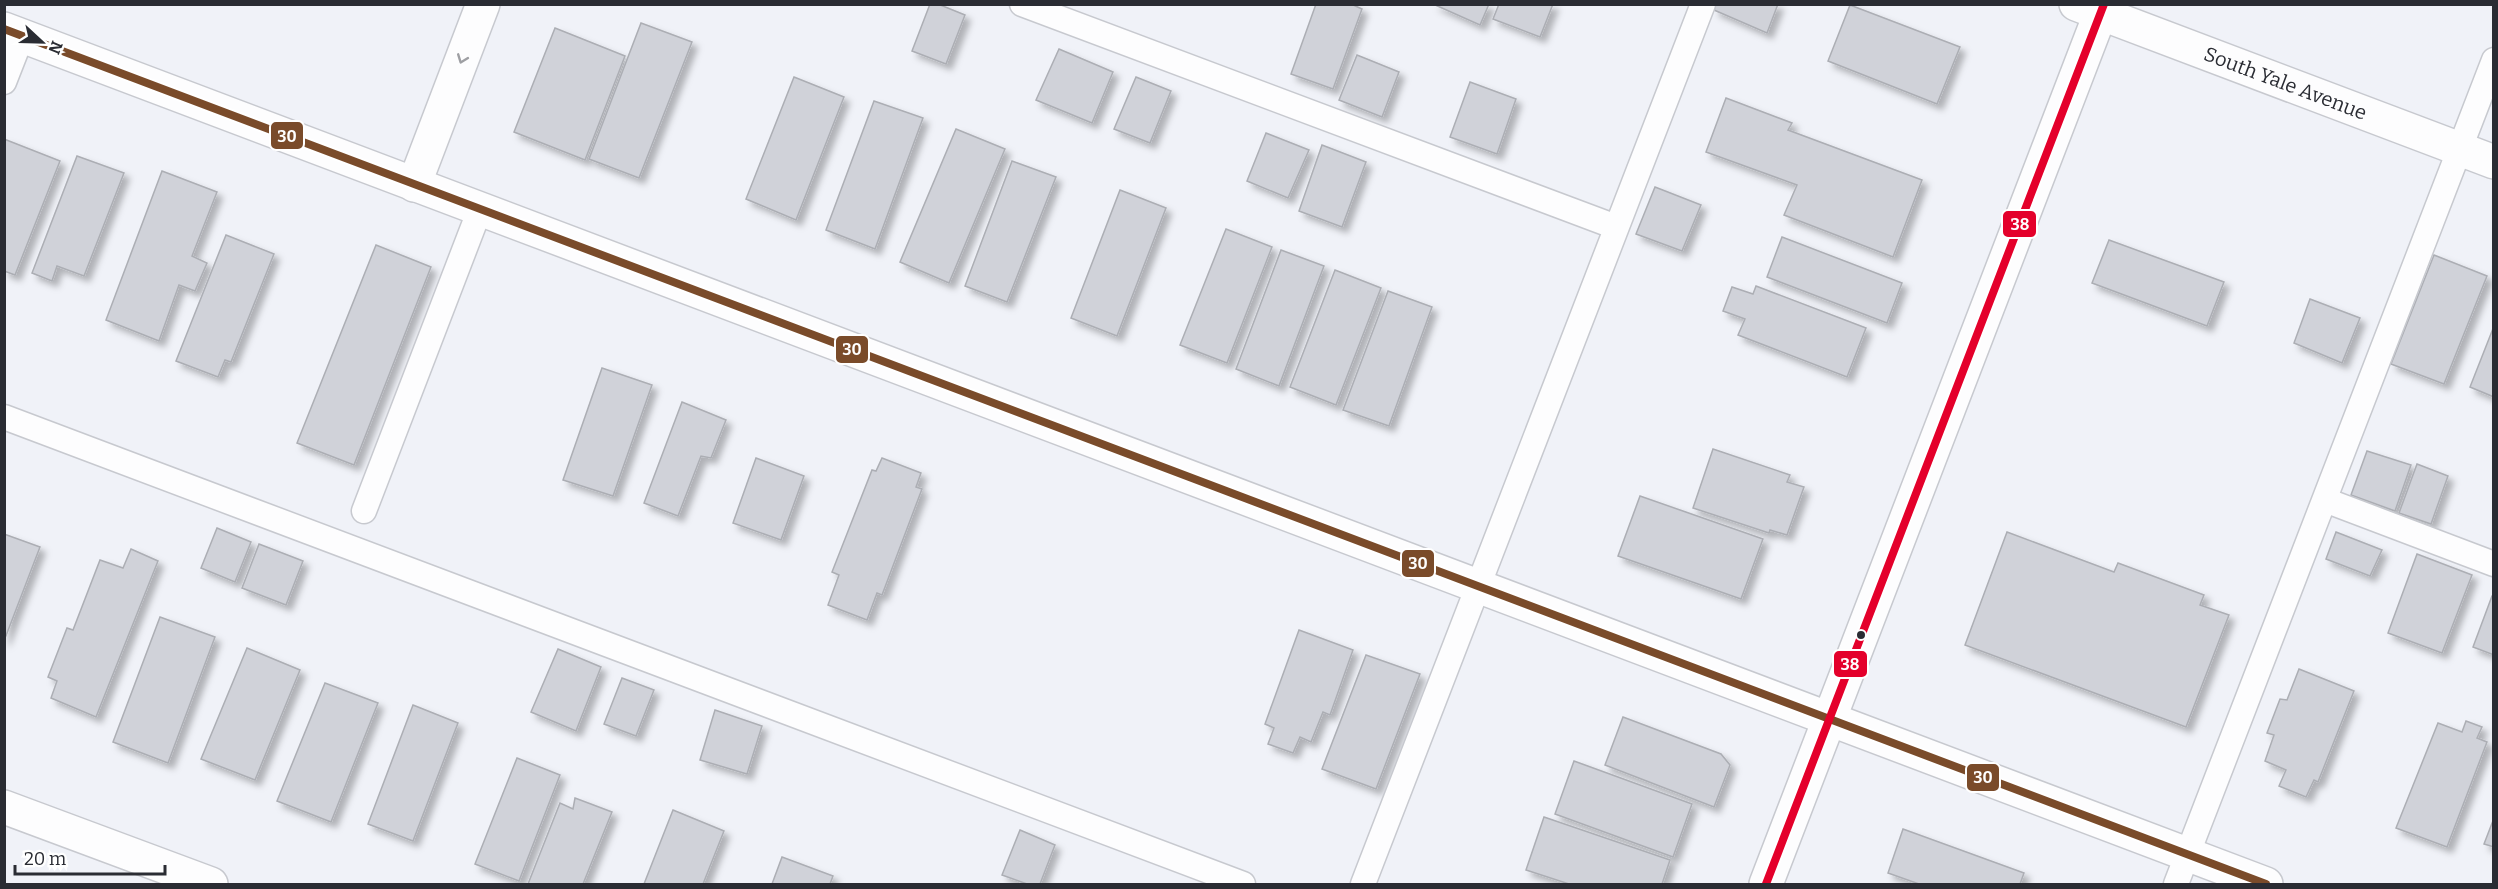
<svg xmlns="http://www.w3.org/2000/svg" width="2498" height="889" font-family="Bitter,serif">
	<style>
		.building { fill: #d0d2d9; stroke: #acaeb4; stroke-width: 1.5; filter: url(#shadow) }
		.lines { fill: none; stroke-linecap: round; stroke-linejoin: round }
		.lane-casing { stroke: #c7c9cf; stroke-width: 27 }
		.street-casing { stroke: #c7c9cf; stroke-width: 36 }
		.secondary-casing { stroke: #c7c9cf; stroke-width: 36 }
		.lane { stroke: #fdfdfe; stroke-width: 24 }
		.street { stroke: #fdfdfe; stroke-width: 33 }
		.secondary { stroke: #fdfdfe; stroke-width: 33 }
		.bus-1-casing { stroke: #fff; stroke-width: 12 }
		.bus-2-casing { stroke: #fff; stroke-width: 12 }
		.bus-1 { stroke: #7a4b2a; stroke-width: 8 }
		.bus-2 { stroke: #e4002b; stroke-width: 8 }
		.oneway { stroke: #9e9fa3 }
		.bus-dot { fill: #2a2c33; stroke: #fff; stroke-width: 2 }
		.labels { text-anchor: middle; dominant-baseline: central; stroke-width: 5; stroke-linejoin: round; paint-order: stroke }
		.street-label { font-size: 20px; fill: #2a2c33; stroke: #fff }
		.line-badge { stroke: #fff; stroke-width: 2 }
		.badge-label { font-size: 16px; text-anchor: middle; font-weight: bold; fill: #fff }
	</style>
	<defs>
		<filter id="shadow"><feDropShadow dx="5.5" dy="5.5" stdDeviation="3" flood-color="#0004"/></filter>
	</defs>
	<rect width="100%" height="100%" fill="#f0f2f8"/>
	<g class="building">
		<path d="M930,4h8l27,11 -19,49 -34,-13z"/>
		<path d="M1316,4h35l11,5 -29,80 -42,-15z"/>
		<path d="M1433,4h56l-9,21z"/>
		<path d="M1499,4h54l-13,33 -47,-18z"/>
		<path d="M1716,4h62l-11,29 -53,-23z"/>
		<path d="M1850,5l110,42 -23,57 -109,-43z"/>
		<path d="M641,23l51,19 -53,136 -50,-19z"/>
		<path d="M555,28l70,28 -40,104 -71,-28z"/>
		<path d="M1059,49l54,23 -21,51 -56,-23z"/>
		<path d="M1357,55l42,17 -17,45 -43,-17z"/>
		<path d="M794,77l50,20 -48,123 -50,-21z"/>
		<path d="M1136,77l35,14 -21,52 -36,-14z"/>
		<path d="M1470,82l46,17 -19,55 -47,-17z"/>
		<path d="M1726,98l66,25 -4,7 134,50 -29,77 -109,-42 13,-30 -91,-33z"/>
		<path d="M874,101l49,17 -48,131 -49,-19z"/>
		<path d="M956,129l49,20 -56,134 -49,-21z"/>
		<path d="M1266,133l43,17 -21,48 -41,-17z"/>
		<path d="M4,139l56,22 -45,114 -11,-4z"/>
		<path d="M1322,145l44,17 -24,65 -43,-16z"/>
		<path d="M77,156l47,17 -40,103 -27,-10 -5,15 -20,-8z"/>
		<path d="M1012,161l44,16 -49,125 -42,-16z"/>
		<path d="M162,171l55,21 -25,64 15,7 -12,28 -16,-6 -20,56 -53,-21z"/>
		<path d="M1655,187l46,18 -19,46 -46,-17z"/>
		<path d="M1120,190l46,18 -49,128 -46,-18z"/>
		<path d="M1226,229l46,18 -45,116 -47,-18z"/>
		<path d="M226,235l48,19 -43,108 -6,-2 -7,17 -42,-16z"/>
		<path d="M1782,237l120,46 -15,40 -120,-46z"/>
		<path d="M2109,240l115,42 -17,44 -115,-43z"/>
		<path d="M376,245l55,22 -77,198 -57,-22z"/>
		<path d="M1281,250l43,16 -45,120 -43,-17z"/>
		<path d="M2434,255l53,21 -43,108 -53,-20z"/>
		<path d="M1335,270l46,18 -45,117 -46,-18z"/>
		<path d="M1756,286l110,42 -19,49 -109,-42 7,-16 -22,-8 9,-24 21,7z"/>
		<path d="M1388,291l44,16 -43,119 -46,-16z"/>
		<path d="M2310,299l50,19 -18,45 -48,-20z"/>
		<path d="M2494,326v71l-24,-10z"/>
		<path d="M602,368l50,17 -39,111 -50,-16z"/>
		<path d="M682,402l44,18 -15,38 -10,-2 -23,60 -34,-13z"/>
		<path d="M1713,449l77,26 -3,7 17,5 -17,48 -17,-5 -1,3 -76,-25z"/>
		<path d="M2367,451l44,14 -16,46 -44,-16z"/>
		<path d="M756,458l48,18 -23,64 -48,-17z"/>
		<path d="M882,458l39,15 -5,14 6,2 -40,106 -5,-2 -10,27 -39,-15 11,-30 -7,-3 40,-102 4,1z"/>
		<path d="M2417,464l31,12 -17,48 -32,-11z"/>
		<path d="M1640,496l123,43 -22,60 -123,-43z"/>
		<path d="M217,528l34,14 -16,40 -34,-14z"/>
		<path d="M2007,532l107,40 4,-9 86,32 -4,10 29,10 -43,112 -221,-82z"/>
		<path d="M2336,532l46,18 -12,26 -44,-17z"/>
		<path d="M4,534l36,13 -36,94z"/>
		<path d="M259,544l44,17 -17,44 -44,-17z"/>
		<path d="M131,549l27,12 -62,156 -45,-19 6,-17 -9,-4 19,-49 6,2 27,-70 23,8z"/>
		<path d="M2417,554l55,21 -30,78 -54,-20z"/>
		<path d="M2492,596h2v59l-21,-8z"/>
		<path d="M160,617l55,20 -47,126 -55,-21z"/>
		<path d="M1299,630l54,20 -23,65 -7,-3 -12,30 -11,-5 -7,16 -25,-9 6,-16 -9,-4z"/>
		<path d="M247,648l53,22 -45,110 -54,-21z"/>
		<path d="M558,649l43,18 -25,64 -45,-19z"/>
		<path d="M1366,655l54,19 -44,115 -54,-20z"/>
		<path d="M2299,669l55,22 -36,91 -4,-2 -8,17 -27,-11 7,-16 -21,-9 9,-26 -7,-2 13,-34 7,1z"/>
		<path d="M622,678l32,12 -18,46 -32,-12z"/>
		<path d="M325,683l53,20 -47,119 -54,-21z"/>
		<path d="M413,705l45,18 -45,118 -45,-17z"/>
		<path d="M715,710l47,16 -15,48 -47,-14z"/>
		<path d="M1623,717l98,37 9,11 -16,42 -109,-42z"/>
		<path d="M2466,721l16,6 -5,11 10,4 -40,105 -51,-19 42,-105 24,9z"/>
		<path d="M517,758l43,17 -41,106 -44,-17z"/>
		<path d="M1574,761l118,43 -19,53 -118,-43z"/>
		<path d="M575,798l37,14 -29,72h-55l32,-81 13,6z"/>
		<path d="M673,810l51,21 -21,53h-59z"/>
		<path d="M1544,817l126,43 -8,24h-93l-43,-14z"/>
		<path d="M2494,818v29l-10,-3z"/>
		<path d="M1903,829l121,44 -4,11h-101l-31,-11z"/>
		<path d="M1020,830l35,15 -15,39h-13l-25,-9z"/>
		<path d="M782,857l51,19 -3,8h-58z"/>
	</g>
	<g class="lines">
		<defs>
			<g id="lane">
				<path d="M1022,4l594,223"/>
				<path d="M4,82l18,-46"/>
				<path d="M4,417l1239,467"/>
				<path d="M2325,500l169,64"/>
				<path d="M364,511l116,-302"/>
				<path d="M1363,884l340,-880"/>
				<path d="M2176,884l318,-824"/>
			</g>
			<g id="street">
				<path id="s1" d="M2076,4l418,158"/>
				<path d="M414,185l69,-181"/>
				<path d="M4,807l207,77"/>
			</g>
			<g id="secondary">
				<path d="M4,29l2262,855"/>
				<path d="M1766,884l338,-880"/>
			</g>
		</defs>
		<use href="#lane" class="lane-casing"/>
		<use href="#street" class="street-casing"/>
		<use href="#secondary" class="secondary-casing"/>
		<use href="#lane" class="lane"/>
		<use href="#street" class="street"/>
		<use href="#secondary" class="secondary"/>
		<defs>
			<path id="bus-1" d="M4,29l2262,855"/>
			<path id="bus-2" d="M1766,884l338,-880"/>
		</defs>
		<use href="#bus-1" class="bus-1-casing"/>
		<use href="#bus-2" class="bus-2-casing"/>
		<use href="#bus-1" class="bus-1"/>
		<use href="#bus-2" class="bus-2"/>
	</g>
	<defs><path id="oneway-chevron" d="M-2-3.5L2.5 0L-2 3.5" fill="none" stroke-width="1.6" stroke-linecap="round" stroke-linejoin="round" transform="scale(1.5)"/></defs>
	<use class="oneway" href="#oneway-chevron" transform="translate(462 59) rotate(111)"/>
	<circle class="bus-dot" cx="1861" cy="635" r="5"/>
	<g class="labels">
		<g class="street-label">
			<text stroke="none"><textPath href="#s1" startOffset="224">South Yale Avenue</textPath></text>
		</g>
	</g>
	<g class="line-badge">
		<rect x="270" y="121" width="34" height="29" rx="6" fill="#7a4b2a"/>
		<rect x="2002" y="210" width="35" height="28" rx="6" fill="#e4002b"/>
		<rect x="835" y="335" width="34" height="29" rx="6" fill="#7a4b2a"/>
		<rect x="1401" y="549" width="34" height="29" rx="6" fill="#7a4b2a"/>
		<rect x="1833" y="650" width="35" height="28" rx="6" fill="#e4002b"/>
		<rect x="1966" y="763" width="34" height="29" rx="6" fill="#7a4b2a"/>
	</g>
	<g class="badge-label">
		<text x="287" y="142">30</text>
		<text x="2020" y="230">38</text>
		<text x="852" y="355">30</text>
		<text x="1418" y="569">30</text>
		<text x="1850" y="670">38</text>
		<text x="1983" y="783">30</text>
	</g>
	<rect width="2498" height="889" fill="none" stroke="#2a2c33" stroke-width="12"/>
	<g transform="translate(42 42) rotate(112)" stroke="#ffffff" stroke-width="4.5" paint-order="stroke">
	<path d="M0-4.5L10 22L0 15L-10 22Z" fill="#2a2c33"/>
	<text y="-9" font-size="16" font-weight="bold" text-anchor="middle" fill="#2a2c33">N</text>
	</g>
	<path d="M15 865v9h150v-9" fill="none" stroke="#2a2c33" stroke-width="3"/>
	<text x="24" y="865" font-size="18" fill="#2a2c33" stroke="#ffffff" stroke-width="4.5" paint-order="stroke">20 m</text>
</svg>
